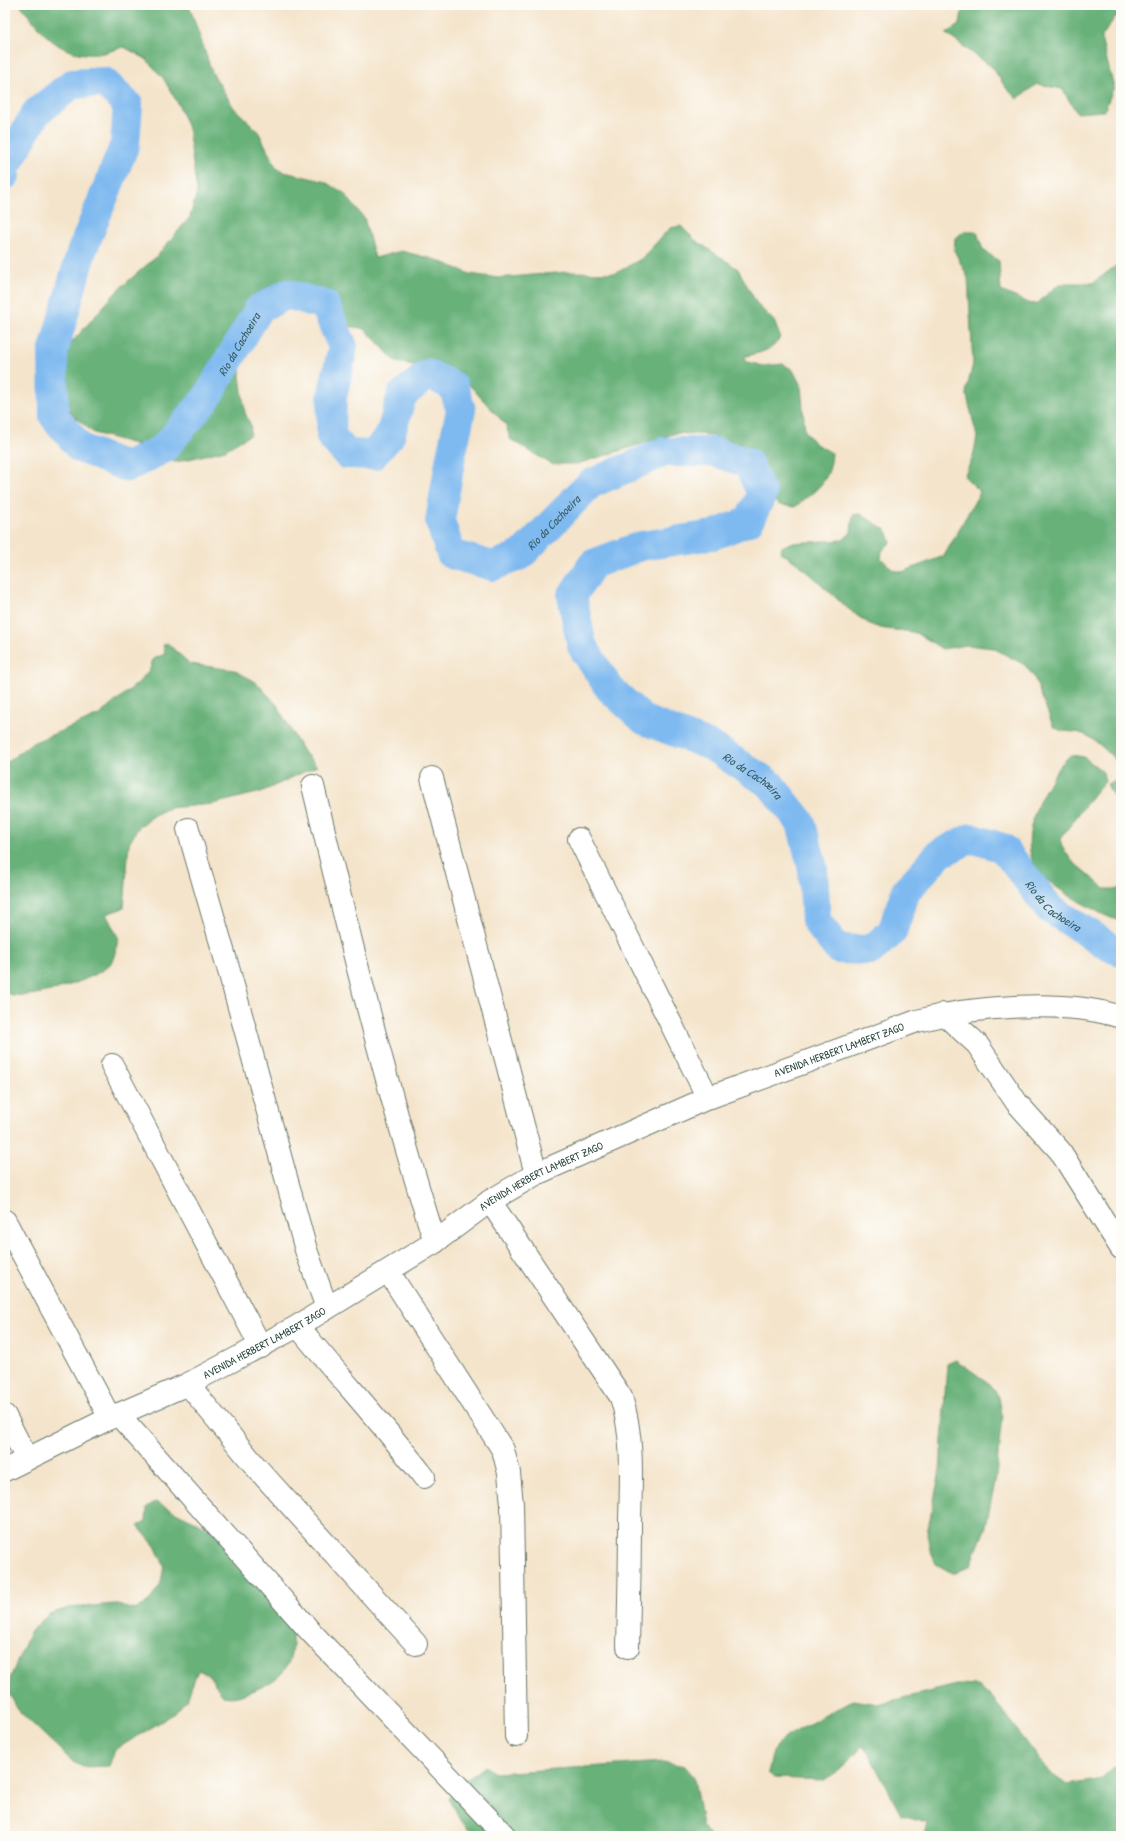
<svg xmlns="http://www.w3.org/2000/svg" width="1126" height="1841" font-family="'Patrick Hand',sans-serif">
	<style>
		.forest { fill: #67b179; stroke: #437756 }
		.lines { fill: none; stroke-linecap: round; stroke-linejoin: round }
		.river { stroke: #7eb9f0; stroke-width: 30 }
		.minor-casing { stroke: #6a7769; stroke-width: 24 }
		.minor { stroke: #fff; stroke-width: 22 }
		.labels { text-anchor: middle; dominant-baseline: central; stroke-width: 3.5; stroke-linejoin: round; paint-order: stroke }
		.street-label { font-size: 11px; fill: #1f3d34; stroke: #fdfcf7 }
		.water-label { font-size: 12px; font-style: italic; fill: #375c63; stroke: #fdfcf7 }
	</style>
	<rect width="100%" height="100%" fill="#fdfcf7"/>
	<filter id="ink" filterUnits="userSpaceOnUse"><feTurbulence type="fractalNoise" baseFrequency=".025" numOctaves="2"/><feDisplacementMap in="SourceGraphic" scale="8" xChannelSelector="R" yChannelSelector="G"/><feConvolveMatrix kernelMatrix="1 2 1 2 8 2 1 2 1" color-interpolation-filters="sRGB"/></filter>
	<filter id="wash" filterUnits="userSpaceOnUse"><feTurbulence type="fractalNoise" baseFrequency=".012" numOctaves="4" result="noise"/><feDisplacementMap in="SourceGraphic" scale="16" xChannelSelector="R" yChannelSelector="G"/><feGaussianBlur stdDeviation="0.9" result="paint"/><feColorMatrix in="noise" values="0 0 0 0 0 0 0 0 0 0 0 0 0 0 0 0 0 1.4 0 .05"/><feComposite in="paint" operator="in"/></filter>
	<g filter="url(#wash)">
		<rect width="100%" height="100%" fill="#f4e4cb"/>
		<g class="forest">
			<path d="M20,5h169l23,67 22,36 24,23 18,36 8,5 39,9 20,11 21,26 11,40 26,-7 36,9 33,14 28,4 69,-6 49,1 25,-14 29,-31 11,-2 14,14 43,29 19,35 17,17 6,15c-4,14 -21,17 -34,20l-2,5 19,5 20,-2 10,6 8,16 4,45 9,12 18,10c-2,30 -15,36 -37,54l-15,-2 -12,-8 -48,-57 -9,-5 -34,-2 -100,31h-26l-41,-25 -4,-14 -43,-47 -25,-9 -42,-7 -31,-33 -26,-5 -15,-19 -38,-22 -17,3 -11,7 -11,14 -6,17 -1,52 5,37 6,13 -1,9 -25,15 -48,12 -21,-2 -14,-14 -48,-13 -18,-15 -25,-29 14,-39 53,-60 38,-33 34,-40 7,-25 -9,-64 -11,-26 -14,-24 -17,-19 -22,-12c-8,2 -18,6 -27,7 -39,3 -55,-22 -77,-49z"/>
			<path d="M963,5h158v12h-6l-14,21 13,49 -10,24 -27,2 -15,-24 -25,-5 -20,15 -11,-11 -14,-21 -46,-33 14,-10z"/>
			<path d="M963,232h14l6,18 16,11 2,30 30,13 7,-1 16,-15 11,-5h28l28,-21v506c-6,-11 -29,-32 -41,-35 -11,-3 -17,1 -27,-7l-19,-49 -9,-12 -32,-17 -26,-3 -25,4c-8,-5 -16,-11 -24,-15 -14,-6 -33,-1 -50,-11 -33,-20 -55,-53 -88,-71l2,-5 8,-4 53,-3 8,-8 2,-17 8,-1 26,17 4,11 -9,9 -1,7 12,12 9,2 42,-16 36,-64 -16,-16 9,-19 4,-20 -11,-45 7,-28 -5,-86 -14,-28 1,-11z"/>
			<path d="M167,643l23,21 44,6 22,12 21,23 25,45 15,16 -56,26 -48,12 -44,4 -15,7 -16,13 -9,16 -5,64 -18,6 13,25c-3,7 -4,18 -8,24 -11,16 -90,42 -106,29v-228l25,-20 69,-29 39,-32 12,-14 3,-10 12,-5 -2,-9z"/>
			<path d="M1071,755l13,2 19,15 2,10 -7,6 -38,51 2,8 10,14 33,28h16v32c-14,-3 -26,-11 -39,-18 -14,-8 -31,-18 -42,-30 -20,-22 -8,-59 4,-81 9,-15 13,-26 27,-37z"/>
			<path d="M1121,778v33l-14,-27z"/>
			<path d="M956,1360l34,24 9,13 3,17 -6,63 -10,49 -15,39 -17,9 -18,-10 -6,-14 -3,-17 13,-62 7,-107z"/>
			<path d="M155,1502l64,31 74,83c-2,40 4,56 -38,74 -12,4 -20,9 -32,6l-14,-21 -11,-5 -11,29 -12,14 -60,37 -6,16 -26,1 -10,-5 -55,-52 -8,-15v-17l20,-46 19,-18 20,-6 45,-4 21,6 14,-8 12,-19 3,-18 -9,-19 -17,-20 8,-4 1,-15z"/>
			<path d="M957,1685l21,1 13,10 59,77 17,12 35,-6 19,-18v75h-196l3,-14 -27,-7 -33,-63 -6,-6 -22,24 -16,10 -49,-2 -7,-5 5,-22 11,-13 65,-36 5,-2 24,4z"/>
			<path d="M664,1762l21,4 9,11 8,49 7,10h-235l-12,-14 -13,-23 6,-13 31,-20 8,7z"/>
		</g>
		<g class="lines">
			<path class="river" id="s1" d="M5,175l1,-9 30,-53 36,-29 32,-2 24,23 -3,39 -44,109 -28,100 1,63 26,32 47,19 36,-18 43,-50 53,-90 28,-15 38,11 18,42 -11,50 -1,39 16,18 26,1 17,-19 12,-41 26,-21 25,12 8,24 -10,46 -11,65 11,33 42,12 28,-11 69,-71 74,-32h51l33,11 14,31 -13,27 -36,14 -72,11 -48,18 -21,32 10,50 28,43 34,31 67,26 59,38 31,39 12,46 3,52 22,28 33,1 21,-18 14,-41 33,-37 32,-16 32,10 47,61 62,39 9,3"/>
		</g>
	</g>
	<g filter="url(#ink)">
		<g class="lines">
			<defs>
				<g id="minor">
					<path d="M432,778l104,396"/>
					<path d="M313,786c37,153 74,306 122,456"/>
					<path d="M188,829l41,142 77,279 21,58"/>
					<path d="M579,839l129,259"/>
					<path d="M944,1014l33,30 40,59 43,48 61,97"/>
					<path d="M112,1065l149,282"/>
					<path d="M490,1201l131,196c13,40 10,82 9,124 0,42 -1,84 -2,126"/>
					<path d="M5,1221l105,197"/>
					<path d="M388,1271l115,179 6,23 3,32 4,231"/>
					<path d="M298,1326c41,51 86,99 126,151"/>
					<path d="M188,1384l68,83 160,177"/>
					<path d="M118,1414l192,217 195,205"/>
					<path d="M5,1416l22,43"/>
					<path id="s2" d="M5,1470l105,-52 78,-34 110,-58 137,-84 55,-41 46,-27 172,-76 209,-77c56,-15 148,-22 204,-4"/>
				</g>
			</defs>
			<use href="#minor" class="minor-casing"/>
			<use href="#minor" class="minor"/>
		</g>
	</g>
	<g class="labels">
		<g class="street-label">
			<text stroke="none"><textPath href="#s2" startOffset="937">AVENIDA HERBERT LAMBERT ZAGO</textPath></text>
			<text stroke="none"><textPath href="#s2" startOffset="613">AVENIDA HERBERT LAMBERT ZAGO</textPath></text>
			<text stroke="none"><textPath href="#s2" startOffset="289">AVENIDA HERBERT LAMBERT ZAGO</textPath></text>
		</g>
		<g class="water-label">
			<text stroke="none"><textPath href="#s1" startOffset="767">Rio da Cachoeira</textPath></text>
			<text stroke="none"><textPath href="#s1" startOffset="1487">Rio da Cachoeira</textPath></text>
			<text stroke="none"><textPath href="#s1" startOffset="2243">Rio da Cachoeira</textPath></text>
			<text stroke="none"><textPath href="#s1" startOffset="2747">Rio da Cachoeira</textPath></text>
		</g>
	</g>
	<rect width="1126" height="1841" fill="none" stroke="#fdfcf7" stroke-width="20"/>
</svg>
